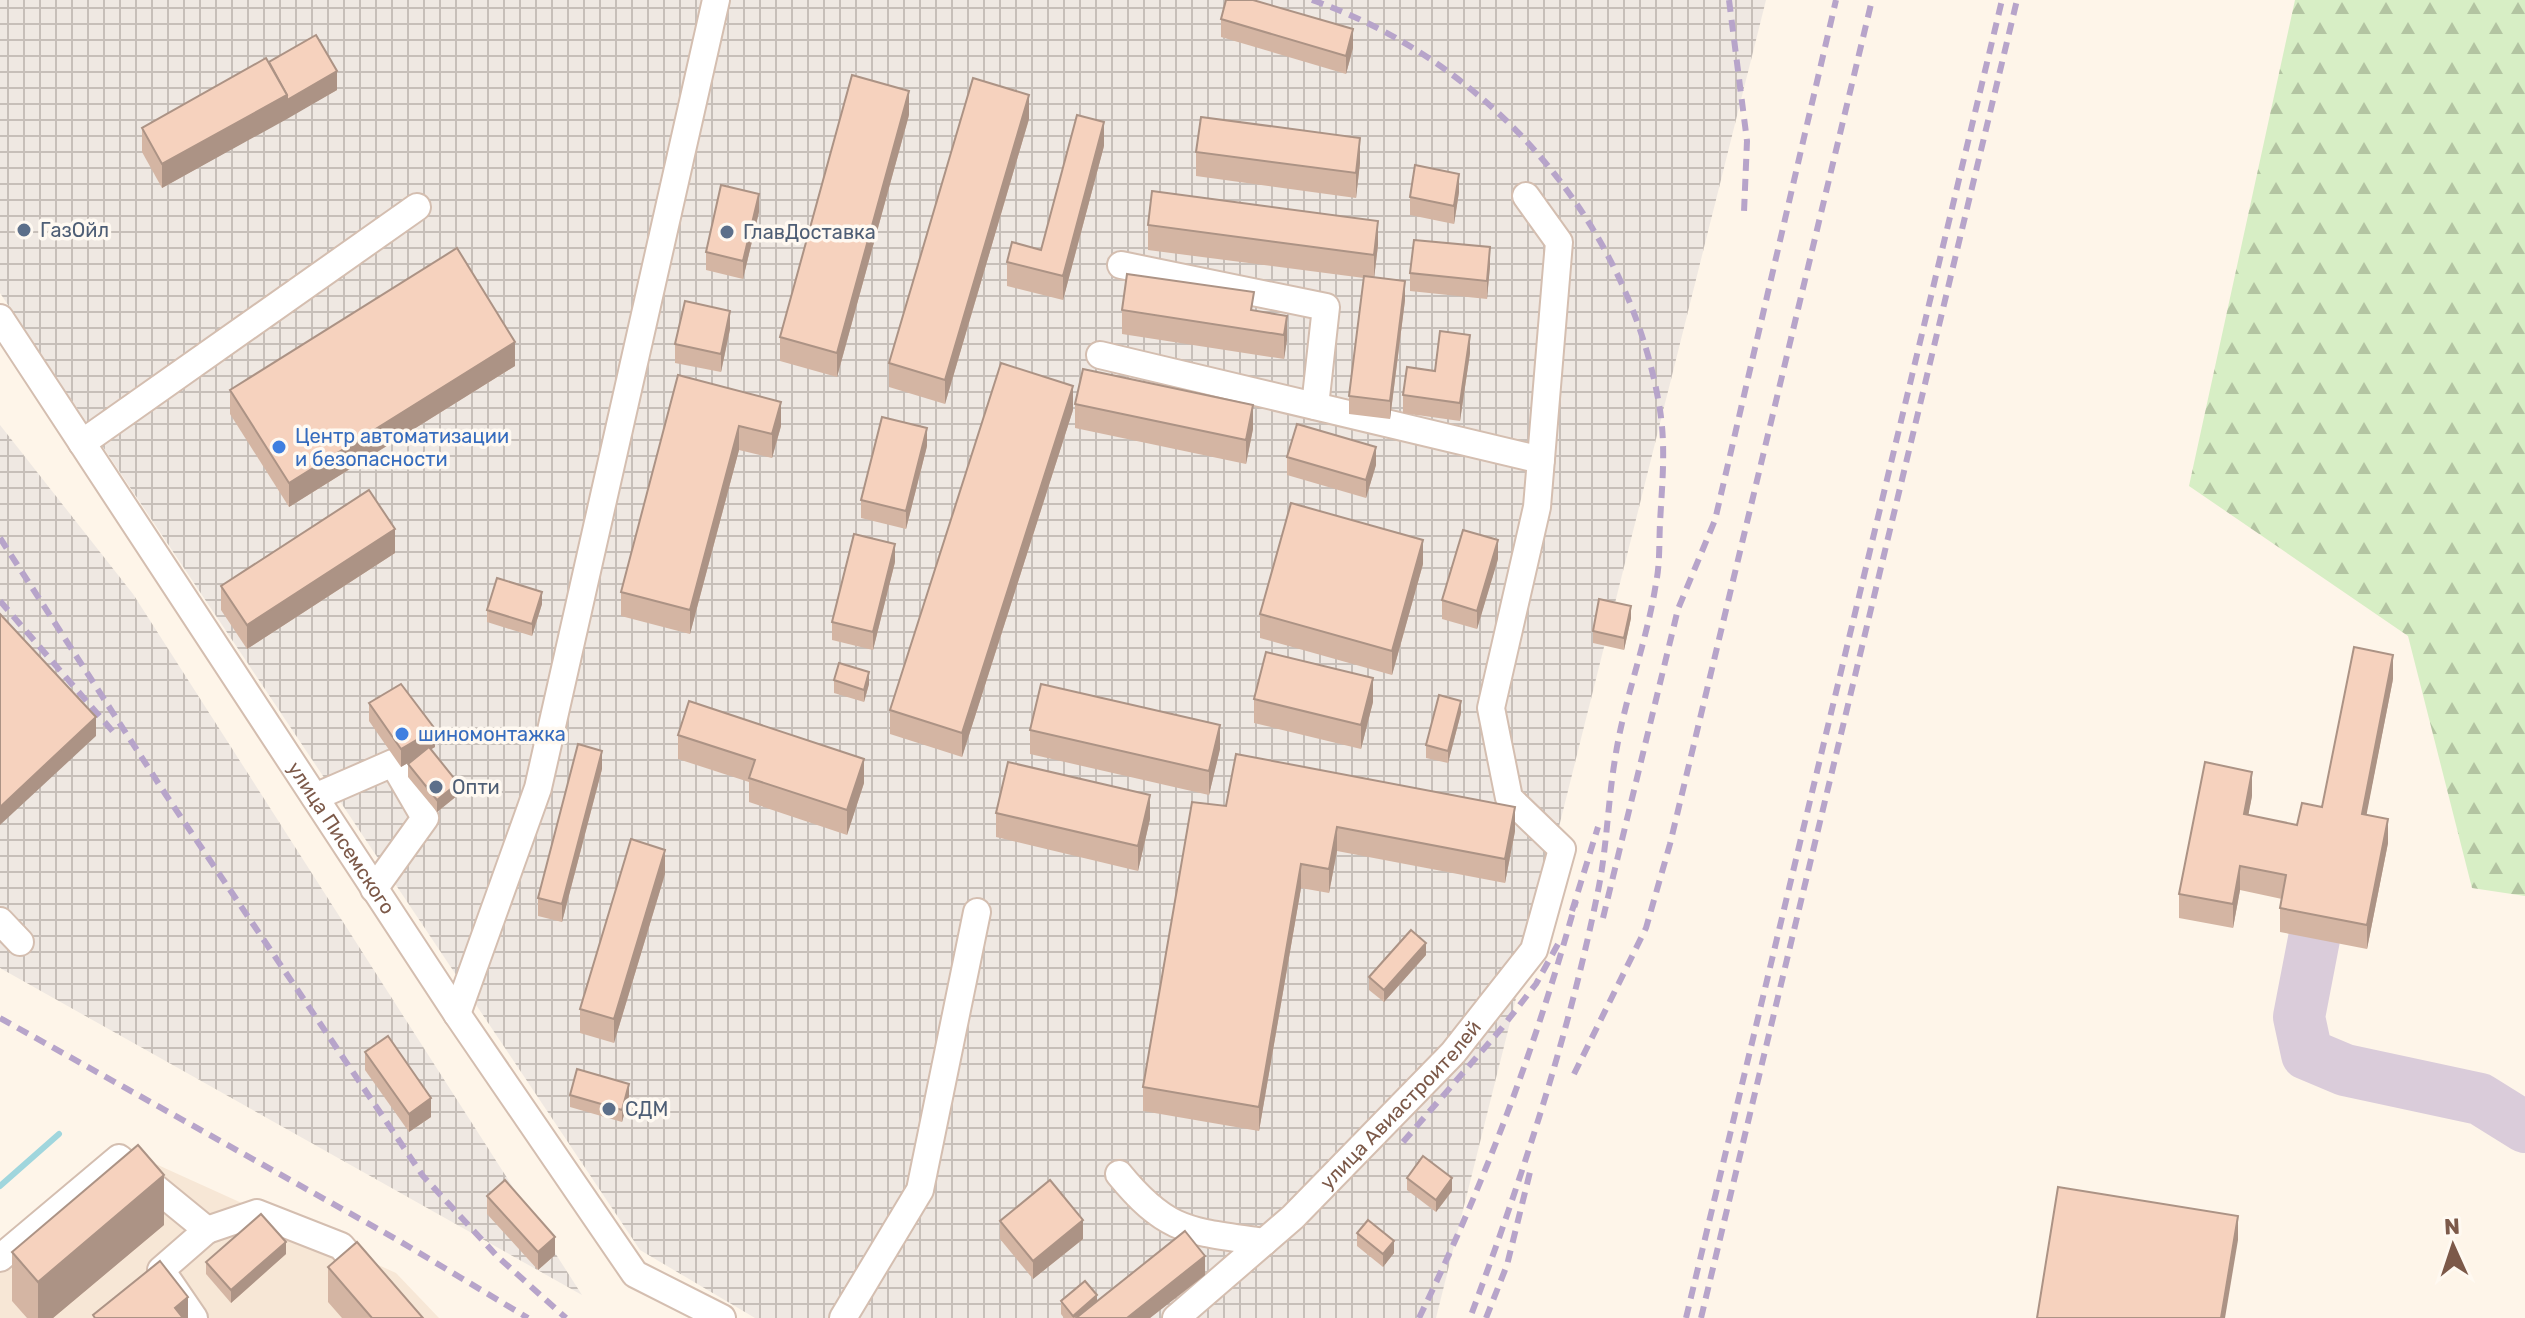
<svg xmlns="http://www.w3.org/2000/svg" width="2525" height="1318" font-family="Rubik,sans-serif">
	<style>
		.residential { fill: #f7e7d6 }
		.industrial { fill: url(#industrial-grid) }
		.forest { fill: url(#forest-firs) }
		.lines { fill: none; stroke-linecap: round; stroke-linejoin: round }
		.stream { stroke: #a0d6dd; stroke-width: 6 }
		.taxiway { stroke: #daccda; stroke-width: 52 }
		.minor-casing { stroke: #d4beb0; stroke-width: 30 }
		.minor { stroke: #fff; stroke-width: 26 }
		.rail { stroke: #b7a4ca; stroke-width: 6; stroke-dasharray: 12 8; stroke-linecap: butt }
		.wall { fill: #d4b5a3 }
		.shaded-wall { fill: #ac9385 }
		.building { fill: #f6d2be; stroke: #ac9385; stroke-width: 2 }
		.service-dot { fill: #5c6f8a; stroke: #fff9f1; stroke-width: 3 }
		.shop-dot { fill: #3f7fe0; stroke: #fff9f1; stroke-width: 3 }
		.labels { text-anchor: middle; dominant-baseline: central; stroke-width: 7; stroke-linejoin: round; paint-order: stroke }
		.service-label { font-size: 20px; fill: #4e5e75; stroke: #fff9f1; text-anchor: start }
		.shop-label { font-size: 20px; fill: #366cbe; stroke: #fff9f1; text-anchor: start }
		.street-label { font-size: 20px; fill: #7c5949; stroke: #fff9f1 }
	</style>
	<defs>
		<pattern id="industrial-grid" width="8" height="8" patternUnits="userSpaceOnUse" patternTransform="scale(2)"><rect width="8" height="8" fill="#efe8e2"/><path d="M0 4h8M4 0v8" fill="none" stroke="#c7bfb9"/></pattern>
		<pattern id="forest-firs" width="22" height="20" patternUnits="userSpaceOnUse" patternTransform="scale(2)"><rect width="22" height="20" fill="#d7eec5"/><path d="M5 1l3.5 6h-7zM16 11l3.5 6h-7z" fill="#b3c4a2"/></pattern>
	</defs>
	<rect width="100%" height="100%" fill="#fef5e9"/>
	<path class="residential" d="M116,1146l280,127 43,45h-439v-58z"/>
	<g class="industrial">
		<path d="M0,0h1766l-330,1318h-681l-115,-68 -640,-957z"/>
		<path d="M0,425l133,169 449,701 -582,-327z"/>
	</g>
	<path class="forest" d="M2295,0h230v896l-53,-8 -64,-252 -219,-150z"/>
	<g class="lines">
		<path class="stream" d="M0,1186l59,-52"/>
		<path class="taxiway" d="M2314,939l-15,78 8,37 38,16 135,29 45,28"/>
		<defs>
			<g id="minor">
				<path d="M1121,265l205,42 -11,99"/>
				<path id="s1" d="M0,318l457,696 178,260 87,44"/>
				<path d="M1100,355l441,105"/>
				<path d="M82,443l335,-236"/>
				<path d="M315,797l78,-34 32,55 -51,71"/>
				<path d="M0,921l20,21"/>
				<path d="M457,1014l81,-226 178,-788"/>
				<path d="M1119,1174c49,60 72,57 145,68"/>
				<path d="M207,1230l50,-17 84,33 62,72"/>
				<path d="M0,1258l119,-100 88,72 -46,40"/>
				<path d="M168,1280l26,38"/>
				<path d="M843,1318l77,-128 57,-278"/>
				<path id="s2" d="M1176,1318l117,-101 160,-164 81,-103 28,-101 -53,-51 -18,-90 46,-201 22,-265 -33,-46"/>
			</g>
		</defs>
		<use href="#minor" class="minor-casing"/>
		<use href="#minor" class="minor"/>
		<g class="rail">
			<path d="M1312,0c178,62 318,223 348,410 6,38 2,75 0,113 -1,20 0,41 -4,60 -9,59 -32,116 -41,176 -7,42 -8,85 -16,127 -29,146 -77,292 -129,432"/>
			<path d="M1729,0l18,141 -3,71"/>
			<path d="M0,538l166,257 257,381 74,80 69,62"/>
			<path d="M0,601l115,133"/>
			<path d="M1572,911l26,-84"/>
			<path d="M1603,918l75,-309 37,-89 121,-520"/>
			<path d="M0,1018l396,221 132,79"/>
			<path d="M1574,1074l72,-146 24,-84 202,-844"/>
			<path d="M1403,1142l98,-113 35,-45 22,-40"/>
			<path d="M1419,1318c66,-135 117,-272 157,-417"/>
			<path d="M1486,1318l21,-53 24,-97"/>
			<path d="M1686,1318l316,-1318"/>
			<path d="M1701,1318l316,-1318"/>
		</g>
	</g>
	<g class="wall">
		<path d="M1221,19l132,29 -7,26 -125,-37z"/>
		<path d="M269,62l68,28 -175,98 -20,-36v-24z"/>
		<path d="M909,115l-72,262 -57,-16v-24z"/>
		<path d="M1029,119l-84,285 -56,-17v-24z"/>
		<path d="M1104,146l-41,154 -56,-14v-24l34,-12z"/>
		<path d="M1196,152l164,11 -4,35 -160,-22z"/>
		<path d="M1459,192l-5,32 -44,-9v-18z"/>
		<path d="M759,212l-16,67 -37,-9v-18z"/>
		<path d="M1148,225l230,20 -4,33 31,22 -15,119 -41,-5v-18l15,-118 -216,-28z"/>
		<path d="M1490,266l-3,33 -77,-8v-18z"/>
		<path d="M1122,310l132,1 33,5v24l-3,19 -162,-25z"/>
		<path d="M730,329l-9,43 -46,-9v-19z"/>
		<path d="M1470,353l-10,68 -57,-8v-18l32,-24z"/>
		<path d="M515,366l-226,141 -59,-93v-24z"/>
		<path d="M678,375l103,51 -9,32 -33,-8 -49,184 -69,-18v-24z"/>
		<path d="M1075,404l178,25 -7,35 -171,-36z"/>
		<path d="M1073,410l-111,347 -72,-23v-24z"/>
		<path d="M927,446l-21,83 -45,-11v-18z"/>
		<path d="M1287,457l89,8 -10,33 -79,-23z"/>
		<path d="M395,553l-148,96 -26,-39v-24z"/>
		<path d="M1498,559l-21,70 -35,-10v-19z"/>
		<path d="M895,562l-22,88 -41,-10v-18z"/>
		<path d="M1423,564l-31,111 -132,-37v-24z"/>
		<path d="M542,604l-10,32 -45,-14v-12z"/>
		<path d="M1631,618l-7,32 -31,-7v-12z"/>
		<path d="M2393,679l-27,136 22,28 -21,106 -87,-17v-24l2,-9 -42,-9 -7,38 -54,-10v-24l73,-98 -4,19 49,10 25,-18z"/>
		<path d="M834,680l35,4 -5,18 -30,-9z"/>
		<path d="M1254,699l119,3 -12,47 -107,-26z"/>
		<path d="M369,703l66,44 -4,2 27,46 -21,17 -29,-35v-13l7,-5 -14,8 -32,-46z"/>
		<path d="M1461,713l-13,50 -22,-5v-13z"/>
		<path d="M1030,730l190,19 -11,46 -179,-41z"/>
		<path d="M678,735l186,48 -17,52 -98,-33v-20l-71,-23z"/>
		<path d="M602,769l-40,153 -24,-6v-18z"/>
		<path d="M1226,806l289,25 -10,52 -168,-32 -8,42 -28,-5 -42,243 -116,-20v-24z"/>
		<path d="M996,813l154,6 -12,52 -142,-34z"/>
		<path d="M665,874l-51,169 -34,-10v-24z"/>
		<path d="M1426,955l-42,47 -15,-12v-13z"/>
		<path d="M365,1052l66,65 -22,15 -44,-62z"/>
		<path d="M570,1095l59,1 -7,26 -52,-15z"/>
		<path d="M1407,1178l45,13 -16,21 -29,-22z"/>
		<path d="M487,1196l68,59 -17,15 -51,-56z"/>
		<path d="M1000,1221l83,18 -50,40 -33,-40z"/>
		<path d="M164,1225l-111,93h-26l-15,-17v-49z"/>
		<path d="M1357,1233l37,20 -11,14 -26,-21z"/>
		<path d="M286,1254l-55,49 -25,-29v-12z"/>
		<path d="M328,1267l95,51h-81l-14,-16z"/>
		<path d="M1205,1275l-55,43h-86l-3,-4v-13h36z"/>
	</g>
	<g class="shaded-wall">
		<path d="M1353,29v19l-7,26v-18z"/>
		<path d="M337,71v19l-50,29v-19z"/>
		<path d="M909,91v24l-72,262v-24z"/>
		<path d="M287,95v24l-125,69v-24z"/>
		<path d="M1029,95v24l-84,285v-24z"/>
		<path d="M1104,122v24l-41,154v-24z"/>
		<path d="M1360,138v25l-4,35v-25z"/>
		<path d="M1459,174v18l-5,32v-18z"/>
		<path d="M759,194v18l-16,67v-18z"/>
		<path d="M1378,221v24l-4,34v-24z"/>
		<path d="M1490,247v19l-3,33v-18z"/>
		<path d="M1405,281v19l-15,119v-18z"/>
		<path d="M730,311v18l-9,43v-18z"/>
		<path d="M1287,316v24l-3,19v-24z"/>
		<path d="M1470,335v18l-10,68v-18z"/>
		<path d="M515,342v24l-226,141v-24z"/>
		<path d="M1073,386v24l-111,347v-24z"/>
		<path d="M781,402v24l-9,32v-24z"/>
		<path d="M1253,405v24l-7,35v-24z"/>
		<path d="M739,426v24l-49,184v-24z"/>
		<path d="M927,428v18l-21,83v-18z"/>
		<path d="M1376,447v18l-10,33v-18z"/>
		<path d="M395,529v24l-148,96v-24z"/>
		<path d="M1423,540v24l-31,111v-24z"/>
		<path d="M1498,540v19l-21,70v-18z"/>
		<path d="M895,544v18l-22,88v-18z"/>
		<path d="M542,592v12l-10,32v-12z"/>
		<path d="M1631,606v12l-7,32v-12z"/>
		<path d="M2393,655v24l-31,159v-24z"/>
		<path d="M869,672v12l-5,18v-12z"/>
		<path d="M1373,678v24l-12,47v-24z"/>
		<path d="M1461,701v12l-13,50v-12z"/>
		<path d="M96,717v19l-96,89v-18z"/>
		<path d="M1220,725v24l-11,46v-24z"/>
		<path d="M435,729v18l-34,20v-18z"/>
		<path d="M602,751v18l-40,153v-18z"/>
		<path d="M864,759v24l-17,52v-25z"/>
		<path d="M2252,772v24l-8,42v-24z"/>
		<path d="M458,783v12l-21,17v-12z"/>
		<path d="M1150,795v24l-12,52v-25z"/>
		<path d="M1515,807v24l-10,52v-24z"/>
		<path d="M2388,819v24l-21,106v-24z"/>
		<path d="M1337,827v24l-8,42v-24z"/>
		<path d="M665,850v24l-51,169v-24z"/>
		<path d="M1301,864v24l-42,243v-24z"/>
		<path d="M2240,866v24l-7,38v-24z"/>
		<path d="M1426,943v12l-42,47v-12z"/>
		<path d="M629,1084v12l-7,26v-12z"/>
		<path d="M431,1098v19l-22,15v-18z"/>
		<path d="M164,1175v50l-111,93h-15v-36z"/>
		<path d="M1452,1178v13l-16,21v-12z"/>
		<path d="M2238,1216v24l-13,78h-4z"/>
		<path d="M1083,1220v19l-50,40v-18z"/>
		<path d="M555,1237v18l-17,15v-18z"/>
		<path d="M1394,1241v12l-11,14v-13z"/>
		<path d="M286,1242v12l-55,49v-13z"/>
		<path d="M1205,1256v19l-55,43h-23z"/>
		<path d="M1097,1295v12l-24,11v-2z"/>
		<path d="M188,1297v21h-13v-10z"/>
	</g>
	<g class="building">
		<path d="M1226,0h27l100,29 -7,27 -125,-37z"/>
		<path d="M316,35l21,36 -50,29v-5l-18,-33z"/>
		<path d="M266,58l21,37 -125,69 -20,-36z"/>
		<path d="M852,75l57,16 -72,262 -57,-16z"/>
		<path d="M973,78l56,17 -84,285 -56,-17z"/>
		<path d="M1077,115l27,7 -41,154 -56,-14 5,-20 29,8z"/>
		<path d="M1201,117l159,21 -4,35 -160,-21z"/>
		<path d="M1415,165l44,9 -5,32 -44,-9z"/>
		<path d="M721,185l38,9 -16,67 -37,-9z"/>
		<path d="M1152,191l226,30 -4,34 -226,-30z"/>
		<path d="M1414,240l76,7 -3,34 -77,-8z"/>
		<path d="M457,248l58,94 -226,141 -59,-93z"/>
		<path d="M1127,274l127,18 -3,18 36,6 -3,19 -162,-25z"/>
		<path d="M1364,276l41,5 -15,120 -41,-5z"/>
		<path d="M685,301l45,10 -9,43 -46,-10z"/>
		<path d="M1440,331l30,4 -10,68 -57,-8 4,-28 28,4z"/>
		<path d="M1001,363l72,23 -111,347 -72,-23z"/>
		<path d="M1083,369l170,36 -7,35 -171,-36z"/>
		<path d="M678,375l103,27 -9,32 -33,-8 -49,184 -69,-18z"/>
		<path d="M882,417l45,11 -21,83 -45,-11z"/>
		<path d="M1297,424l79,23 -10,33 -79,-23z"/>
		<path d="M369,490l26,39 -148,96 -26,-39z"/>
		<path d="M1291,503l132,37 -31,111 -132,-37z"/>
		<path d="M1463,530l35,10 -21,71 -35,-11z"/>
		<path d="M854,534l41,10 -22,88 -41,-10z"/>
		<path d="M497,578l45,14 -10,32 -45,-14z"/>
		<path d="M1599,599l32,7 -7,32 -31,-7z"/>
		<path d="M0,614l96,103 -96,90z"/>
		<path d="M2354,647l39,8 -31,159 26,5 -21,106 -87,-17 6,-33 -46,-9 -7,38 -54,-10 26,-132 47,10 -8,42 53,11 5,-22 20,4z"/>
		<path d="M1266,652l107,26 -12,47 -107,-26z"/>
		<path d="M839,663l30,9 -5,18 -30,-10z"/>
		<path d="M401,684l34,45 -34,20 -32,-46z"/>
		<path d="M1041,684l179,41 -11,46 -179,-41z"/>
		<path d="M1439,695l22,6 -13,50 -22,-6z"/>
		<path d="M689,701l175,58 -17,51 -98,-32 6,-18 -77,-25z"/>
		<path d="M578,744l24,7 -40,153 -24,-6z"/>
		<path d="M429,747l29,36 -21,17 -29,-36z"/>
		<path d="M1236,754l279,53 -10,52 -168,-32 -8,42 -28,-5 -42,243 -116,-20 49,-285 34,4z"/>
		<path d="M1008,762l142,33 -12,51 -142,-33z"/>
		<path d="M631,839l34,11 -51,169 -34,-10z"/>
		<path d="M1411,930l15,13 -42,47 -15,-13z"/>
		<path d="M388,1036l43,62 -22,16 -44,-62z"/>
		<path d="M577,1069l52,15 -7,26 -52,-15z"/>
		<path d="M138,1145l26,30 -126,107 -26,-30z"/>
		<path d="M1423,1156l29,22 -16,22 -29,-22z"/>
		<path d="M505,1180l50,57 -17,15 -51,-56z"/>
		<path d="M1050,1180l33,40 -50,41 -33,-40z"/>
		<path d="M2058,1187l180,29 -17,102h-184z"/>
		<path d="M261,1214l25,28 -55,48 -25,-28z"/>
		<path d="M1368,1220l26,21 -11,13 -26,-21z"/>
		<path d="M1185,1231l20,25 -78,62h-51z"/>
		<path d="M357,1242l66,76h-51l-44,-51z"/>
		<path d="M160,1261l28,36 -13,11 8,10h-88l-2,-3z"/>
		<path d="M1085,1281l12,14 -24,21 -12,-15z"/>
	</g>
	<g class="service-dot">
		<circle cx="24" cy="230" r="8"/>
		<circle cx="727" cy="232" r="8"/>
		<circle cx="436" cy="787" r="8"/>
		<circle cx="609" cy="1109" r="8"/>
	</g>
	<g class="shop-dot">
		<circle cx="279" cy="447" r="8"/>
		<circle cx="402" cy="734" r="8"/>
	</g>
	<g class="labels">
		<g class="service-label">
			<text x="40" y="230">ГазОйл</text>
			<text x="743" y="232">ГлавДоставка</text>
			<text x="452" y="787">Опти</text>
			<text x="625" y="1109">СДМ</text>
		</g>
		<g class="shop-label">
			<text x="295" y="436">Центр автоматизации<tspan x="295" dy="23">и безопасности</tspan></text>
			<text x="418" y="734">шиномонтажка</text>
		</g>
		<g class="street-label">
			<text stroke="none"><textPath href="#s1" startOffset="622">улица Писемского</textPath></text>
			<text stroke="none"><textPath href="#s2" startOffset="310">улица Авиастроителей</textPath></text>
		</g>
	</g>
	<g transform="translate(2453 1246) rotate(357)" stroke="#fff9f1" stroke-width="6" paint-order="stroke">
	<path d="M0-6L14 30L0 20L-14 30Z" fill="#7c5949"/>
	<text y="-12" font-size="22" font-weight="bold" text-anchor="middle" fill="#7c5949">N</text>
	</g>
</svg>
